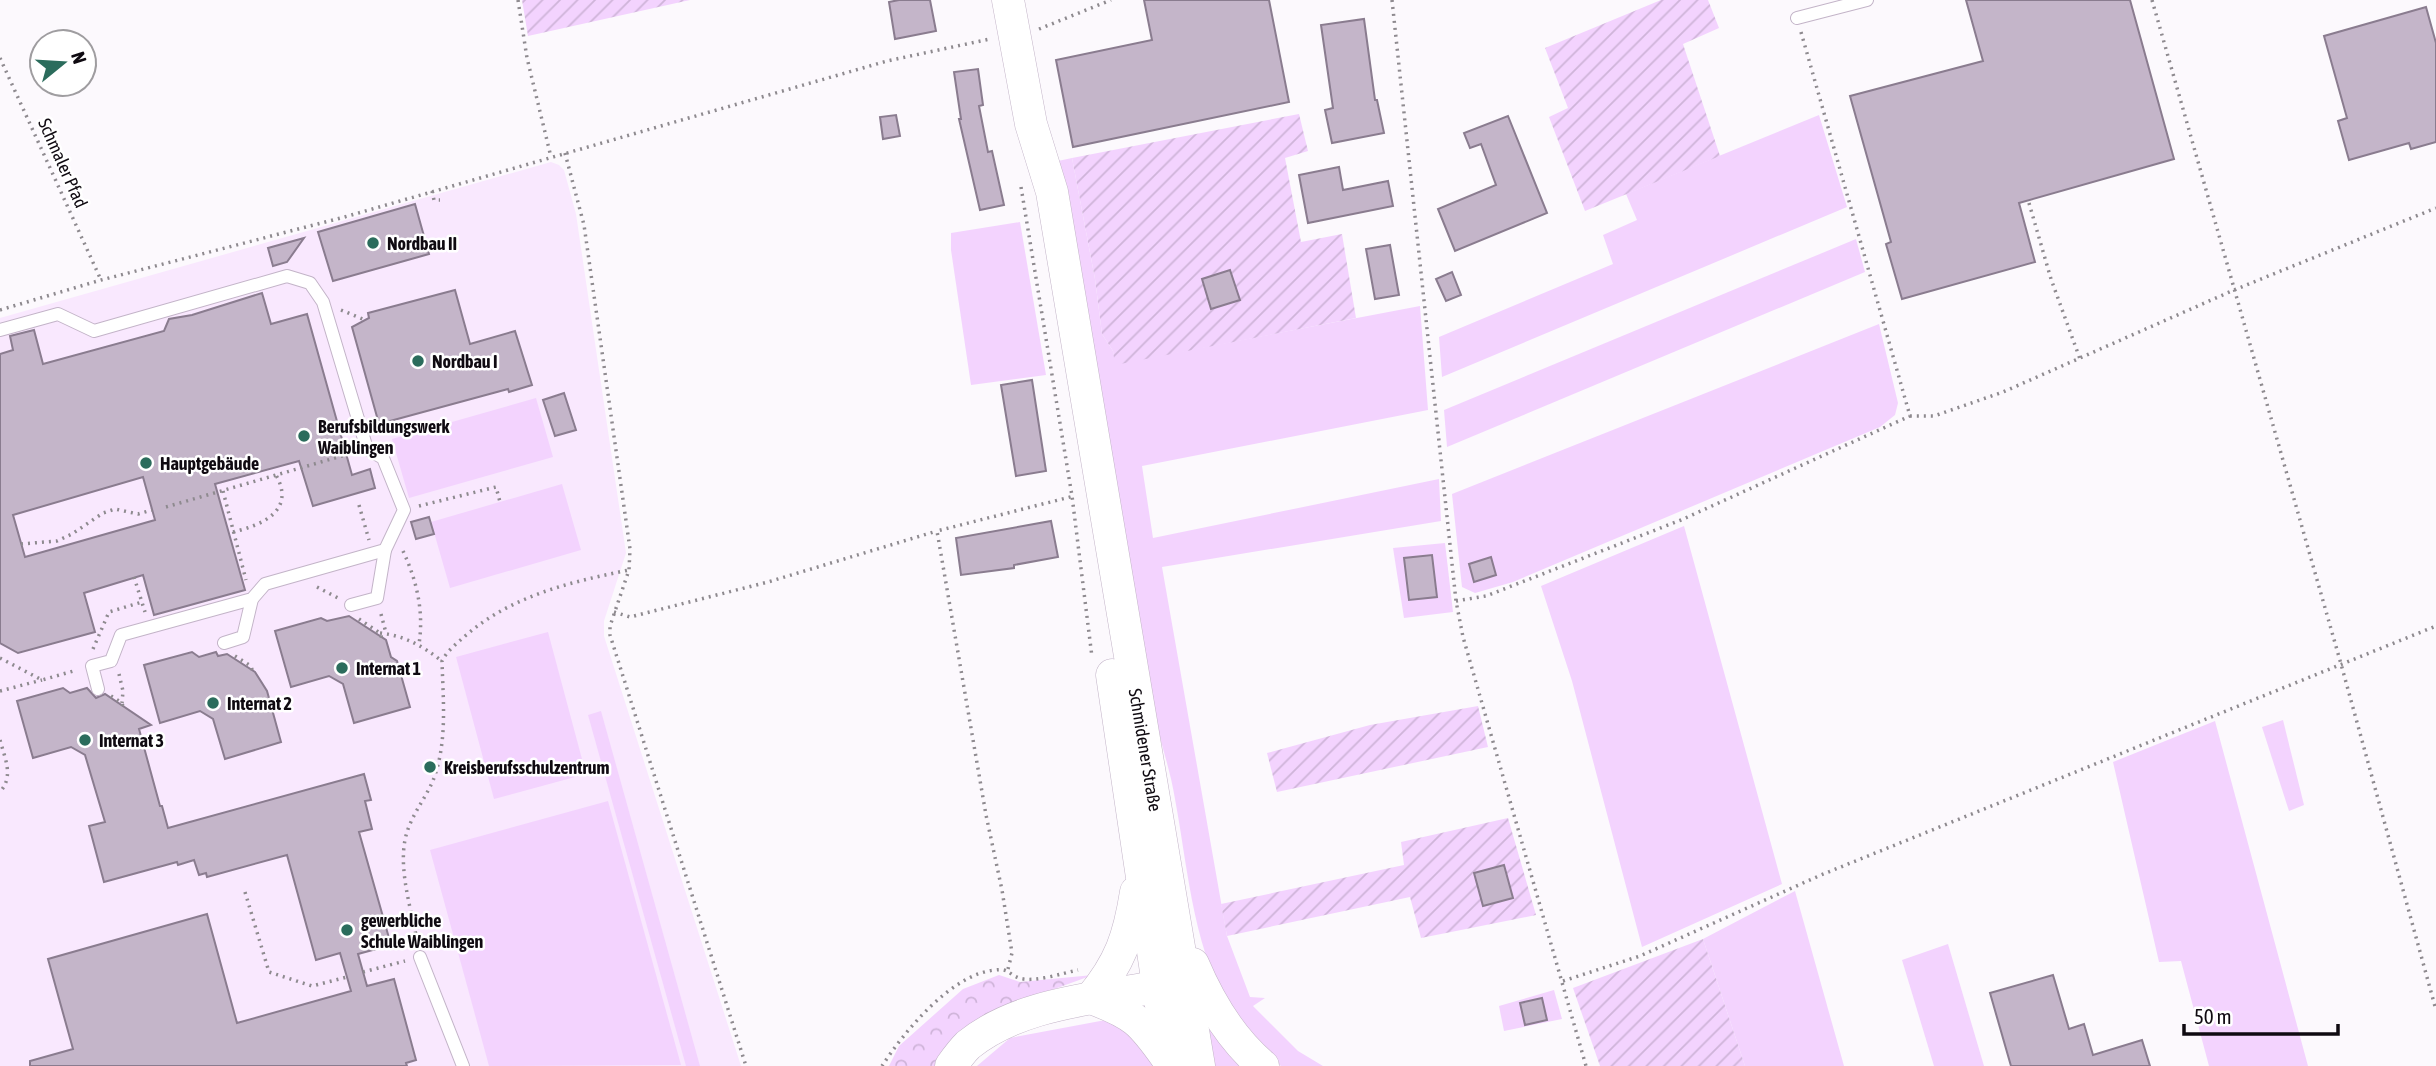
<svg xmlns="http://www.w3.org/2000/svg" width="2436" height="1066" font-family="'Asap Condensed',sans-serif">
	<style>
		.built { fill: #f9e8fe }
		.green { fill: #f3d3fe }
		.forest { fill: url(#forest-crowns) }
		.garden { fill: url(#garden-furrows) }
		.building { fill: #c4b5c9; stroke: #8a7c8f; stroke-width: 2; fill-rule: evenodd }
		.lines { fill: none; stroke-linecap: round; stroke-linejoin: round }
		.lane-casing { stroke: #c3b4c8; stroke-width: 14 }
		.secondary-casing { stroke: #c3b4c8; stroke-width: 33 }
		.path { stroke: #8e8a8f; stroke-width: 3.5; stroke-dasharray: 2 5; stroke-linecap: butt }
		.lane { stroke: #fff; stroke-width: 12 }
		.secondary { stroke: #fff; stroke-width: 32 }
		.poi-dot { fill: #2b6c5c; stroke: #fff; stroke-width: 2.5 }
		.labels { text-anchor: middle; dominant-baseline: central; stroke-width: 5; stroke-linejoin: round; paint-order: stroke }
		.street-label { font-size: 18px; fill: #0f0a11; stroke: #fff }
		.poi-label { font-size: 18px; font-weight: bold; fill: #0f0a11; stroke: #fff; text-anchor: start }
	</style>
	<defs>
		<pattern id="forest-crowns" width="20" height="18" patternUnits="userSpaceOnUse" patternTransform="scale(1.75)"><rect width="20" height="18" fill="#f3d3fe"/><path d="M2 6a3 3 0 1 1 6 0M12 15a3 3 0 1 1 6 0" fill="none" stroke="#cfb4d9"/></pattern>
		<pattern id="garden-furrows" width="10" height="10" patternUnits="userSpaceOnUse" patternTransform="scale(1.75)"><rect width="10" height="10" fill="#f3d3fe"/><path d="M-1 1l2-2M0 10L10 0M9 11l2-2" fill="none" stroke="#cfb4d9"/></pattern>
	</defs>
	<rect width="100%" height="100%" fill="#fcf9fd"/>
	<path class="built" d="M551,162l8,3 5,5 12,44 50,339 -22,68v15l137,430h-741v-748z"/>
	<g class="green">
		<path d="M1819,115l28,92 -405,170 -3,-40 174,-73 -10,-29 34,-15 -11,-26z"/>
		<path d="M1072,158l23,121 7,55 11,17 3,13 304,-58 8,104 -286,56 11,72 286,-59 2,42 -279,46 65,369 23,61 15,1 -12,8 45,45 25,15h-42c-86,-66 -88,-170 -106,-267 -4,-25 -12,-49 -18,-73l-99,-565z"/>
		<path d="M1020,222l26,153 -75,10 -20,-135v-17z"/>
		<path d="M1856,239l9,33 -418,175 -3,-37z"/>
		<path d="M1879,324l19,79 -3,12 -15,12 -367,155 -38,11 -13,-6 -10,-93z"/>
		<path d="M536,398l17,59 -144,41 -17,-59z"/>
		<path d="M562,484l19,66 -131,38 -19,-66z"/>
		<path d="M1684,526l98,358 -140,63 -70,-266 -31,-95z"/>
		<path d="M1445,543l8,69 -49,6 -11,-70z"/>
		<path d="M548,632l38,142 -92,25 -38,-142z"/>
		<path d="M601,711l99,355h-14l-98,-351z"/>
		<path d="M2283,720l21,85 -15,6 -27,-84z"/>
		<path d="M2215,721l93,345h-99l-28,-105 -22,1 -46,-200z"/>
		<path d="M608,801l73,264 -192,1 -59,-216z"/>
		<path d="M1795,891l49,175h-99l-42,-127z"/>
		<path d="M1948,944l36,122h-50l-32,-106z"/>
		<path d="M1554,990l8,29 -58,12 -5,-25z"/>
		<path d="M1198,1001l49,65h-38z"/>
		<path d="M1111,1019l28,17 15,30h-177l33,-28z"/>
	</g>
	<path class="forest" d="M999,975l21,7 73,-7 -69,25 -81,66h-54l10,-20 64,-57z"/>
	<g class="garden">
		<path d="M522,0h168l-162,36z"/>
		<path d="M1661,0h47l11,28 -36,16 37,112 -135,55 -36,-94 19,-9 -23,-60z"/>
		<path d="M1299,114l9,37 -23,7 16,84 41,-8 14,84 -241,47 -2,-14 -11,-17 -7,-55 -23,-121z"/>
		<path d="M1478,706l10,41 -211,45 -10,-39 103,-28z"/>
		<path d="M1508,818l28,97 -115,23 -11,-41 -183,39 -6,-32 183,-39 -3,-23z"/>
		<path d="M1703,939l42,127h-145l-27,-78z"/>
	</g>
	<g class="building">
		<path d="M899,0h31l6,31 -41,8 -6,-37z"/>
		<path d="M1144,0h125l20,102 -216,45 -17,-87 96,-20z"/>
		<path d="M1966,0h164l44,159 -155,44 16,59 -133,37 -16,-55 5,-2 -41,-146 133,-35z"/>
		<path d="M2426,7l10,36v99l-25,7 -2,-6 -60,17 -11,-39 9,-3 -23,-82z"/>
		<path d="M1364,19l11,81h2l7,33 -52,10 -7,-33 8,-2 -12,-83z"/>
		<path d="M978,69l5,36 -4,1 9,46 4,-1 12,54 -24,5 -21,-91h2l-7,-47z"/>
		<path d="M896,115l4,21 -17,3 -3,-22z"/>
		<path d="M1508,116l39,97 -92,38 -17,-42 58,-24 -15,-41 -11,4 -6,-15z"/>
		<path d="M1339,167l4,23 45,-9 5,25 -85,17 -9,-48z"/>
		<path d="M415,204l14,50 -96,27 -15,-49z"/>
		<path d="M304,238l-17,24 -14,4 -5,-18z"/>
		<path d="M1390,245l9,50 -24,4 -9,-50z"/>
		<path d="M1230,270l10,30 -29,9 -9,-30z"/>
		<path d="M1452,272l9,23 -15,6 -10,-22z"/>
		<path d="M455,290l15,54 45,-13 17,54 -23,7 -1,-3 -129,35 -27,-97 17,-9 -1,-5z"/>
		<path d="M262,293l9,31 36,-10 45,161 18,-6 5,19 -62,18 -14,-45 -84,23 30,106 -91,25 -11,-40 -59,18 11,39 -77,21 -18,-10v-289l13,-4 -3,-14 24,-6 9,34 121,-33 5,-12 23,-4zM143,477l12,43 -130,37 -12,-42z"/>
		<path d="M1032,380l14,91 -30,5 -15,-91z"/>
		<path d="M564,393l12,37 -21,6 -12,-36z"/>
		<path d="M429,517l5,17 -18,5 -5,-17z"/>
		<path d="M1051,521l7,36 -44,8v3l-53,7 -5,-37z"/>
		<path d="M1432,555l5,42 -28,3 -5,-42z"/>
		<path d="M1491,557l5,18 -22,7 -5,-18z"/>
		<path d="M349,616l37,24 5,17 6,4 13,46 -56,16 -11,-39 -14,-8 -38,11 -16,-56 46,-13 6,3z"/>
		<path d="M192,652l7,5 17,-5 2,4 9,-2 28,18 12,19 14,51 -56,17 -12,-40 -13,-8 -40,12 -16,-58z"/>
		<path d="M63,688l7,5 17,-5 9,10 9,-4 46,31 -12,4 21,77h2l6,22 196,-54 7,26 -6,1 7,28 -13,3 32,113 -33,9 9,32 27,-7 22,81 -10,3 1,3h-377v-5l43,-12 -25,-90 159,-45 30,109 114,-32 -11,-38 -24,7 -29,-105 -80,22 -1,-4 -7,2 -5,-15 -16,5 -1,-3 -73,20 -15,-56 16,-4 -20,-67 -14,-8 -38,11 -16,-57z"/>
		<path d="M1504,865l9,33 -30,8 -9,-33z"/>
		<path d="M2053,975l16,54 15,-5 9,31 49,-15 8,26h-139l-21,-73z"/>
		<path d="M1542,998l5,22 -22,5 -5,-22z"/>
	</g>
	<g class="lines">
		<defs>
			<g id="lane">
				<path d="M1797,18l70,-18"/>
				<path d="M0,330l58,-16 36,17 193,-55 23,7 13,19 44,147 16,9 21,52 -19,40 -120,34 -13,15 -131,36 -10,26 -19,5 6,23"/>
				<path d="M351,605l26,-7 8,-48"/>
				<path d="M224,643l19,-6 9,-38"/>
				<path d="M420,957l43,109"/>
			</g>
			<g id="secondary">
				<path id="s1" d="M1008,0l23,124 21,68 147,874"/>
				<path d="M1112,675l58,391"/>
				<path d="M1193,964c16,38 38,75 70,102"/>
				<path d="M1091,998c29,-35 38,-61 45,-106"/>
				<path d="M1091,998c43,16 50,23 76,60"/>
				<path d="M951,1066c5,-7 11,-15 17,-21 48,-39 116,-45 175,-56l16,2 18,11"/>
			</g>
		</defs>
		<use href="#lane" class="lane-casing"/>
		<use href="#secondary" class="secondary-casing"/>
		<g class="path">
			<path d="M518,0l9,58 24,99"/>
			<path d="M1392,0l64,601 7,36 123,429"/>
			<path d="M2152,0l189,664 95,346"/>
			<path d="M1039,29l72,-29"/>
			<path d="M1801,32l109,384h24l69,-24 231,-102 202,-82"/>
			<path d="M0,58l101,222"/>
			<path d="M565,153l19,72 46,324 -1,21 -19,56v9l136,431"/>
			<path d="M1021,187l51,309 20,161"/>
			<path d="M432,191l2,9h6"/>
			<path d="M2029,203l22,76 29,80"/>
			<path d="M0,310l101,-30 240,-62 546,-157 103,-22"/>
			<path d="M341,310l24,10"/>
			<path d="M223,491l23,89"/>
			<path d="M359,505l10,35"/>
			<path d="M419,506l77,-19 4,15"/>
			<path d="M166,507l186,-54"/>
			<path d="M233,532c29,-7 63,-21 43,-57"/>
			<path d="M21,544l36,-3 15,-7 31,-21 12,-4 23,5 14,-4"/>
			<path d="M403,551c14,30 21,61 16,93"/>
			<path d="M134,577l11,35"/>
			<path d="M317,587l21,11"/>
			<path d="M1456,601l30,-5 195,-76 229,-104"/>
			<path d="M614,612l16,5 138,-35 169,-51"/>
			<path d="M381,614l5,19"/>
			<path d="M359,619l21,14 2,6"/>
			<path d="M380,633c26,3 42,13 62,28"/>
			<path d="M93,649l16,-37 33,-10"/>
			<path d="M235,656l16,10 2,7"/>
			<path d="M0,658l42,22 35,-10"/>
			<path d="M119,674l4,17 -1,12"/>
			<path d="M0,691l42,-11"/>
			<path d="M111,696l11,7 2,7"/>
			<path d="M0,740c5,19 14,36 0,52"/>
			<path d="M245,892l24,80 43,14 35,-9"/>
			<path d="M417,940c-6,-31 -18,-69 -12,-100 5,-26 24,-44 31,-68 11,-36 7,-74 6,-111 5,-10 14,-17 22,-24 46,-41 106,-55 165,-67"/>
			<path d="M1008,969l4,-16 -10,-63 -16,-75 -49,-284 137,-35"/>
			<path d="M363,972l42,-11"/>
			<path d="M1563,981l77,-25 181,-81 615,-249"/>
			<path d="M882,1066c22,-34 69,-92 113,-96 14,-2 13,4 24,8 15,5 44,-5 59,-8"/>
		</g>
		<use href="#lane" class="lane"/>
		<use href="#secondary" class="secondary"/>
	</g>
	<g class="poi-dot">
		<circle cx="373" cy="243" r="7"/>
		<circle cx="418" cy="361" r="7"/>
		<circle cx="304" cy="436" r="7"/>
		<circle cx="146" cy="463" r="7"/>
		<circle cx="342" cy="668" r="7"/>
		<circle cx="213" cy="703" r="7"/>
		<circle cx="85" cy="740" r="7"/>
		<circle cx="430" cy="767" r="7"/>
		<circle cx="347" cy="930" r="7"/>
	</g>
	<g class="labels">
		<g class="street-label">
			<text transform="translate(63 163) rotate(66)">Schmaler Pfad</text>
			<text stroke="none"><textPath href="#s1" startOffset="763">Schmidener Straße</textPath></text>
		</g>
		<g class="poi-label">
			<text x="387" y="243">Nordbau II</text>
			<text x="432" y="361">Nordbau I</text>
			<text x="318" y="426">Berufsbildungswerk<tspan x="318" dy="21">Waiblingen</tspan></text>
			<text x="160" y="463">Hauptgebäude</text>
			<text x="356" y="668">Internat 1</text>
			<text x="227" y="703">Internat 2</text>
			<text x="99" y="740">Internat 3</text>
			<text x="444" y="767">Kreisberufsschulzentrum</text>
			<text x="361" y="920">gewerbliche<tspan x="361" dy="21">Schule Waiblingen</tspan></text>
		</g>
	</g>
	<g transform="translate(63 63) rotate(72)"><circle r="33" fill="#ffffff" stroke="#9f9da0" stroke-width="2"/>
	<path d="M0-5L12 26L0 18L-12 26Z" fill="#2b6c5c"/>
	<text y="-10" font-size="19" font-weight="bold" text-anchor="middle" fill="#0f0a11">N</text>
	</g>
	<path d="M2184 1024v10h154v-10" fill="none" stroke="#0f0a11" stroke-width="3.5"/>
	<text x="2194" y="1024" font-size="21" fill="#0f0a11" stroke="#ffffff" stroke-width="5" paint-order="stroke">50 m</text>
</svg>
